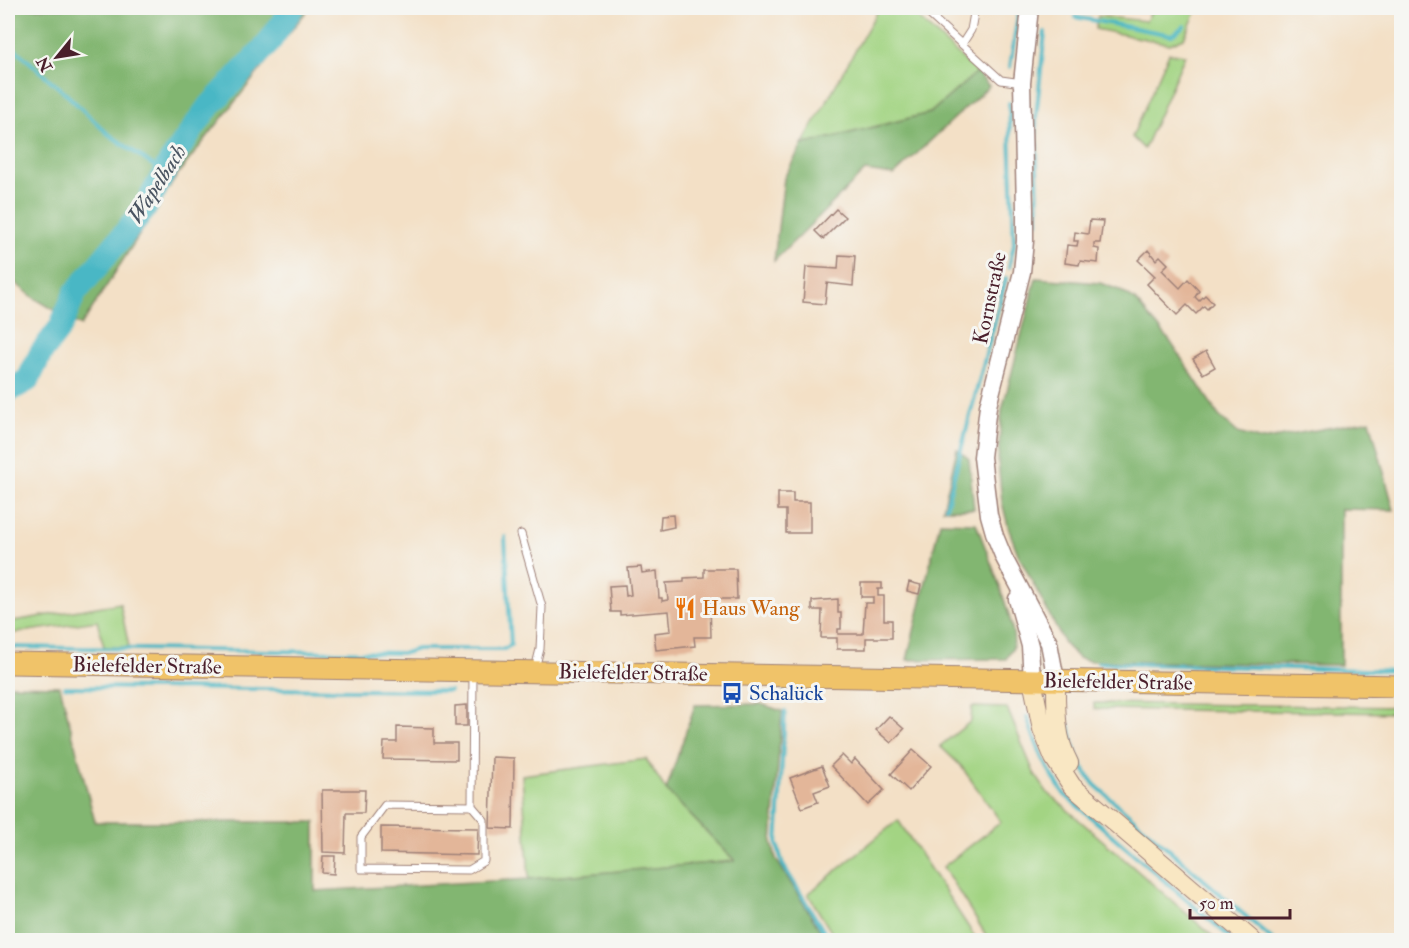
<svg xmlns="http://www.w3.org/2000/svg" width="1409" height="948" font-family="'IM FELL Double Pica',serif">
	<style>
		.green { fill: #a3d483; stroke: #767a57; stroke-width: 1.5 }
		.forest { fill: #82b671; stroke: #666a4e; stroke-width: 1.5 }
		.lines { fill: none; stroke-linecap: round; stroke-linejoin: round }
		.stream { stroke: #4ab7c5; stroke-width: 4 }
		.river { stroke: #4ab7c5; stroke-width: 24 }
		.building { fill: #e3b699 }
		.service-casing { stroke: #9e8078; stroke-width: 9 }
		.tertiary-casing { stroke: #9e8078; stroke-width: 19 }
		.secondary-casing { stroke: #9e8078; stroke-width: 20 }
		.primary-casing { stroke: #9e8078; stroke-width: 23 }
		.service { stroke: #fff; stroke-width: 7 }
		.tertiary { stroke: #fff; stroke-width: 16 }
		.secondary { stroke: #f9e7c3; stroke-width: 18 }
		.primary { stroke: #f0c369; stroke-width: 21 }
		.labels { text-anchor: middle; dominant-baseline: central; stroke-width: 6; stroke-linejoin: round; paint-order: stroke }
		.street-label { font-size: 21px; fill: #4a1f2b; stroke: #f6f6f2 }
		.food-label { font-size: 21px; fill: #c56008; stroke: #f6f6f2; text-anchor: start }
		.transit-label { font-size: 21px; fill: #164399; stroke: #f6f6f2; text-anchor: start }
		.water-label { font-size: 22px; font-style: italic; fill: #4a5461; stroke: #f6f6f2 }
	</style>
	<rect width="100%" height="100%" fill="#f6f6f2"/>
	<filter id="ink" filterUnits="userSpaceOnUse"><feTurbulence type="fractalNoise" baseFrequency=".0167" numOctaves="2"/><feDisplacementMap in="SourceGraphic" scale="12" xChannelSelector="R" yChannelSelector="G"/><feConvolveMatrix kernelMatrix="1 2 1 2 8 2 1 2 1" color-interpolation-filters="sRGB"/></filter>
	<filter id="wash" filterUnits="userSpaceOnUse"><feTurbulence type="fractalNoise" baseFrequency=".008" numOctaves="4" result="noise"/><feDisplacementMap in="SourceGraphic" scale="24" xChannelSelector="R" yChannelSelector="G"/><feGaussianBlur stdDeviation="1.35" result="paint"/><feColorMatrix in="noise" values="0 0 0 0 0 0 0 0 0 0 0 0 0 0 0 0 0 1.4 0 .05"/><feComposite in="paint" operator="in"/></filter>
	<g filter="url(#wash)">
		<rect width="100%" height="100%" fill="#f3e0c6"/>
		<g class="green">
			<path d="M879,8h28l70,64 -47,41 -128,32z"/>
			<path d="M1153,8h45l-14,30 -14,6 -75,-15 3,-13 48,5z"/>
			<path d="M1169,53l16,2 -41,94 -12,-12z"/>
			<path d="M120,603l9,44h-25l-7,-26 -89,13v-12z"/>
			<path d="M1094,703l307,4 1,6 -308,-4z"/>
			<path d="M972,707l35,1 27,65 13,19 170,148h-228l-46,-73 58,-45 -40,-56 -21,-20 31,-25z"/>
			<path d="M646,759l20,31 69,71 -206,18 -7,-104z"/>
			<path d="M898,820l79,120h-141l-28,-46z"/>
		</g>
		<g class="forest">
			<path d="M8,8h301l-131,166 -97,152 -47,-28 -26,-21z"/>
			<path d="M977,72l12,14 -95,89 -29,-4 -91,90 10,-83 18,-33 128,-32z"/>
			<path d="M1036,278l64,5 19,7 16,10 35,41 49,75 19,17 24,7 108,-20 24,90 -53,-1v156l-251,-4 -12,-3 -14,-15 -46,-89 -9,-24 -7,-28 -4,-41 4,-51z"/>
			<path d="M957,449l12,10 5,50h-31z"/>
			<path d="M940,522l36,1c8,23 43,105 37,124 -1,4 -5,8 -7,12l-99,1z"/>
			<path d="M8,685l52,1 35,136h220v69l214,-12 206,-18 -69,-71 29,-85 66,-1 21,7 -10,132 4,16 50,81h-818z"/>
		</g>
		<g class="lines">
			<g class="stream">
				<path d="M1050,9v-1"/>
				<path d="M1075,17l97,18 12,-9"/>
				<path d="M8,43l58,51 41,39 57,40"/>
				<path d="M1010,67l9,-59"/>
				<path d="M1038,222l-2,-105 9,-85"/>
				<path d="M1009,267l5,-23 -5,-141"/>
				<path d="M946,507l60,-229"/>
				<path d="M8,647l397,6 12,-4h87l7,-4 -6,-108"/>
				<path d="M1098,663l304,8"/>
				<path d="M65,687l385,4"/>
				<path d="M785,689v10"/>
				<path d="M785,711l-8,133 6,21 46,75"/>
				<path d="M1027,717c10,31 19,52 38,78l168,145"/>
				<path d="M1069,725c3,23 11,42 26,60l178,155"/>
			</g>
			<path class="river" d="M8,391l20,-11 13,-27 19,-25 15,-35 69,-83 26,-48 36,-52 62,-66 24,-36"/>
		</g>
		<g id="blocks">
			<g class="building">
				<path d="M836,209l9,8 -22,22 -8,-8z"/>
				<path d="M1090,220l13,1 -3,22h-6v5l5,1 -1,14 -18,-2 -1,4 -14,-2 2,-18 10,1 1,-5h-4l1,-9 13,2z"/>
				<path d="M1148,250l8,10 4,-4 8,8 -6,6 18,18 8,-9 11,12 -4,6 4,4 6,-6 8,8 -6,6 -3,-3 -8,8 -9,-9 -10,10 -30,-31 8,-8 -17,-16z"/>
				<path d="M839,255l16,1 -2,30 -26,-3 -2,21 -22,-2 3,-35 32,2z"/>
				<path d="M1206,351l9,16 -12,7 -10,-15z"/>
				<path d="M778,493h15v9h17v31h-24v-23h-8z"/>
				<path d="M673,515l1,12 -14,3 1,-14z"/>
				<path d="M641,567l1,6 15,-2 2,27h3v3l6,-1 -2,-17 18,-1v-4l20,-1v-8h32l1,30h-23l-4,5 1,33h-17l1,9 -39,4 -2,-17 17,-2 -2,-20 -49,4v-3h-9l-2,-26 16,-1 1,11 5,-1 -3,-27z"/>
				<path d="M909,582l12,3 -2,9 -12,-3z"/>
				<path d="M861,583h21v6h-4v7h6v24h8v18h-26v11h-29v-11h-16l1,-28h-10v-9l26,-2v14h3v16h-3v5h25l2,-31h8v-6h-12z"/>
				<path d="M467,705v21h-12v-20z"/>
				<path d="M889,716l15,13 -13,14 -15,-13z"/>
				<path d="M397,727l37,1v15h23v17l-74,-1 1,-17h13z"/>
				<path d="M913,750l18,16 -22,25 -18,-17z"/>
				<path d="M842,755l9,9 4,-5 29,31 -16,15 -37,-39z"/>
				<path d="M492,757l22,1 -1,71 -23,-1z"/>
				<path d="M822,766l8,20 -16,6 4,10 -16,6 -12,-30z"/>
				<path d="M322,790h43l-1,23h-18l-1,40 -22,-1z"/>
				<path d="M381,827l97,1 -1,27 -96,-2z"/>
				<path d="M323,856h12l-1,18 -12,-1z"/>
			</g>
		</g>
	</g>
	<g filter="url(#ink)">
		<use href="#blocks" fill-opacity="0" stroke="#9e8078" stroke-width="1.5"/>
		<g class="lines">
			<defs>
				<g id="service">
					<path d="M922,8l79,72 21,3"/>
					<path d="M962,44l9,-14 4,-22"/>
					<path d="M521,534l21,73 -2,42 -5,20"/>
					<path d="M472,806l12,14v41l-15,9 -108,-1v-32l24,-32 87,1 1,-133"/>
				</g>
				<g id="tertiary">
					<path d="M1030,8l-8,75 3,126v32l-3,31 -34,134 -6,51 7,58 6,21 9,22 45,85 7,37"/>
					<path d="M1017,599l13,47 2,34"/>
				</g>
				<g id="secondary">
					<path d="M1032,680l10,49 12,29 18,28 180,154"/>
					<path d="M1056,680c0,29 -1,57 13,83"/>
				</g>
				<path id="primary" d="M8,663l1394,23"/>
			</defs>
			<use href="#service" class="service-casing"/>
			<use href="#tertiary" class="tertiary-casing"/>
			<use href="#secondary" class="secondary-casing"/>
			<use href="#primary" class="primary-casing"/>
			<use href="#service" class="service"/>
			<use href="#tertiary" class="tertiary"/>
			<use href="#secondary" class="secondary"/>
			<use href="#primary" class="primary"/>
		</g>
	</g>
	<defs>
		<symbol id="restaurant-bare" viewBox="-9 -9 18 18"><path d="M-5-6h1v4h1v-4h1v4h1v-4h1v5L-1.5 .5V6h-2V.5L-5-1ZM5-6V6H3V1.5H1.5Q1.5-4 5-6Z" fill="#e8710a" stroke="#f6f6f2" stroke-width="2.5" paint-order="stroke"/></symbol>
		<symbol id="bus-bare" viewBox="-9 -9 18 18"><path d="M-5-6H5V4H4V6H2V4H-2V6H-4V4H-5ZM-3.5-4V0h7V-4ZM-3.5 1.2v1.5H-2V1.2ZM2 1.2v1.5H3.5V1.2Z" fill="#1a4fb4" stroke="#f6f6f2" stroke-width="2.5" paint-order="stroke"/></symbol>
	</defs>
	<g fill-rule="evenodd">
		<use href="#restaurant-bare" x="670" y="593" width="30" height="30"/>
		<use href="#bus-bare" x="717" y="678" width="30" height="30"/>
	</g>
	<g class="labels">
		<g class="street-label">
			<text transform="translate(990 298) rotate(-78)">Kornstraße</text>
			<text transform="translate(147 666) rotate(1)">Bielefelder Straße</text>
			<text transform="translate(633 673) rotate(1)">Bielefelder Straße</text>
			<text transform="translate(1118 682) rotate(1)">Bielefelder Straße</text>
		</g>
		<g class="food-label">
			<text x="702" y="608">Haus Wang</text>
		</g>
		<g class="transit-label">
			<text x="749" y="693">Schalück</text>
		</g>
		<g class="water-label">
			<text transform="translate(157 184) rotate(-57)">Wapelbach</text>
		</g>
	</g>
	<rect width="1409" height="948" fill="none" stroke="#f6f6f2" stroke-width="30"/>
	<g transform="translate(57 57) rotate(240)" stroke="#f6f6f2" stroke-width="4.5" paint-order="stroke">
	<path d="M0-4.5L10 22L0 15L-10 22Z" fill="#4a1f2b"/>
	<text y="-9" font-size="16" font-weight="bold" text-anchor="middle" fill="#4a1f2b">N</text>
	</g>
	<path d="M1190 909v9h100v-9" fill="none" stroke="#4a1f2b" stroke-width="3"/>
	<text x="1199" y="909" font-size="18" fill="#4a1f2b" stroke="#f6f6f2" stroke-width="4.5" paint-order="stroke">50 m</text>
</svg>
